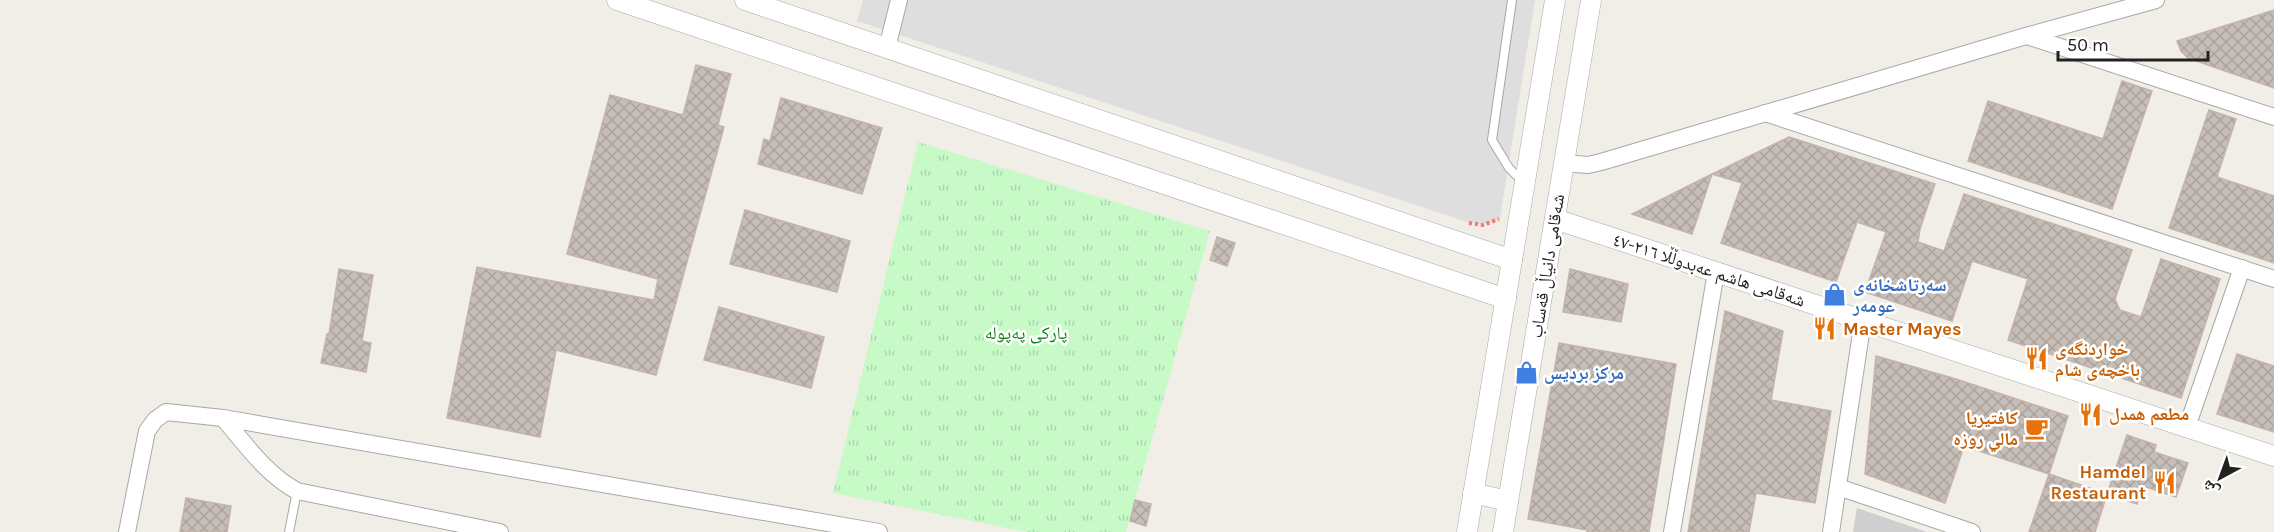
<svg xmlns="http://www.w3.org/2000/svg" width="2274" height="532" font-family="Karla,'Noto Naskh Arabic',sans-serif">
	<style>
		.residential { fill: #dfdede }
		.religious { fill: #cfcfcf }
		.park { fill: url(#park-tufts) }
		.building { fill: url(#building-cross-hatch); stroke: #c3b3aa; stroke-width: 1.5 }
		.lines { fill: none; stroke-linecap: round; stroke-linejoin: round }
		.service-casing { stroke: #a8a8a8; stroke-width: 10 }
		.minor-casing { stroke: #a8a8a8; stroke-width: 18 }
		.tertiary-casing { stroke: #a8a8a8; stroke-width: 21 }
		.path { stroke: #fa7571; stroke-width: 4; stroke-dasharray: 3 3; stroke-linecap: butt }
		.service { stroke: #fff; stroke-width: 8 }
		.minor { stroke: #fff; stroke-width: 16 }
		.tertiary { stroke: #fff; stroke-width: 20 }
		.labels { text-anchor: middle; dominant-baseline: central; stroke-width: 5; stroke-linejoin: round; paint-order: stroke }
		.street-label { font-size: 18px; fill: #212121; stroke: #fff }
		.shop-label { font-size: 18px; font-weight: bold; fill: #366cbe; stroke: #fff; text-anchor: start }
		.food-label { font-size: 18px; font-weight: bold; fill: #c56008; stroke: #fff; text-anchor: start }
		.park-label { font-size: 18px; fill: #0c830d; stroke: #fff }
	</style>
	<defs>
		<pattern id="park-tufts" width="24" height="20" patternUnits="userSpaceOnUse" patternTransform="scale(1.5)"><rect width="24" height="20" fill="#c7fac7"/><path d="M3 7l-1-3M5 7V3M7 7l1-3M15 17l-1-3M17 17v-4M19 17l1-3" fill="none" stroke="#abd6ab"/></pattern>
		<pattern id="building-cross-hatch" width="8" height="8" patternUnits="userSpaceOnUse" patternTransform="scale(1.5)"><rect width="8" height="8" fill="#c6bdb7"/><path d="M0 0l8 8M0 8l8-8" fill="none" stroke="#aaa29d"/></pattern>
	</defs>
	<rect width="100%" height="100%" fill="#f1eee8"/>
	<path class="residential" d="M863,0h672l-35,218 -7,4 -10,3 -16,-3 -610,-201z"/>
	<path class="religious" d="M1857,508l70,24h-74z"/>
	<path class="park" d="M918,142l292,89 -84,301h-99l-194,-39z"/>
	<g class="building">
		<path d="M2274,10v78l-86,-30 -7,-7 -4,-10z"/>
		<path d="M696,65l35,9 -13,51 6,2 -68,248 -100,-25 -16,87 -93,-19 30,-151 177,33 4,-21 -91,-25 43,-159 73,20z"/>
		<path d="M2122,81l30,10 -40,118 -144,-48 20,-60 115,38z"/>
		<path d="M781,98l101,30 -20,66 -104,-30 6,-25 6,2z"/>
		<path d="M2209,110l27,9 -19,58 57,19v67l-105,-35z"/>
		<path d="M1789,137l146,47 -15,45 -2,13 26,9 20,-57 168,56 -17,49 5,11 21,7 20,-58 59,20 -39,119 -173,-58 20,-61 -56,-18 -20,60 -87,-29 21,-60 -29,-10 -21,60 -115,-39 21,-60 -30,-9z"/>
		<path d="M1712,174l-20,60 -60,-20z"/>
		<path d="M745,210l105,31 -13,51 -107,-28z"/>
		<path d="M1217,237l18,6 -8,23 -17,-6z"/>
		<path d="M339,269l34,6 -11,66 9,2 -5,29 -45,-9 6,-29h2z"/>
		<path d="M1570,269l58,15 -7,38 -58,-10z"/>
		<path d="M719,307l105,30 -13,51 -107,-28z"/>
		<path d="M1725,311l58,20 -12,69 60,11 -16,92 -59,-10 -7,39h-61z"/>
		<path d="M1559,343l117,21 -27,168h-62v-2l-59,-11z"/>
		<path d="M2237,354l37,12v66l-57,-18z"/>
		<path d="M1876,356l80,23 112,37 -19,58 -85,-28 -19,57 -80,-29z"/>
		<path d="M2127,435l29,10 -2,7 34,11 -12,34 -33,-11 -6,18 -30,-10z"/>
		<path d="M2049,474l58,20 -12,38h-66z"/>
		<path d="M186,498l45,8 -4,26h-47z"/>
		<path d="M1135,500l16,4 -5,22 -16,-5z"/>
	</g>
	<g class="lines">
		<defs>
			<g id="service">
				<path d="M1512,0l-20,140 17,28 15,15"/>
				<path d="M289,532l8,-41"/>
			</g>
			<g id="minor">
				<path d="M2027,36l247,81"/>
				<path d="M887,48l12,-48"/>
				<path d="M1765,113l509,166"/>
				<path d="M1564,163l24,2 13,-3 425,-126 130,-36"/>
				<path d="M223,418c23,27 43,56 74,73l203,41"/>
				<path d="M2187,427l55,-159"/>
				<path d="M1838,487l134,45"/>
				<path d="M127,532l20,-101 8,-11 11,-8 57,6 656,114"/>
				<path d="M1672,532l44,-260"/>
				<path d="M1831,532l32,-212"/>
			</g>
			<g id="tertiary">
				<path d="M617,0l889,299"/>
				<path d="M745,0l767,260"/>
				<path d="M1555,219l719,237"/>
				<path d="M1473,493l35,8"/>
				<path d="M1467,532l88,-532"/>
				<path d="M1503,532l88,-532"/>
			</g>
		</defs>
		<use href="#service" class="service-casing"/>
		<use href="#minor" class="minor-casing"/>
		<use href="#tertiary" class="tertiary-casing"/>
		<path class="path" d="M1469,223l14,2 16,-6"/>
		<use href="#service" class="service"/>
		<use href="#minor" class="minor"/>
		<use href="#tertiary" class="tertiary"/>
	</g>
	<defs>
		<symbol id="shop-bare" viewBox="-9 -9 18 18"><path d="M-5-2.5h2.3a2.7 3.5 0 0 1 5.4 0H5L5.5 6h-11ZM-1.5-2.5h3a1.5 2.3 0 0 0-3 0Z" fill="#3f7fe0" stroke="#fff" stroke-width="2.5" paint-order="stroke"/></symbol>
		<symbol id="restaurant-bare" viewBox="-9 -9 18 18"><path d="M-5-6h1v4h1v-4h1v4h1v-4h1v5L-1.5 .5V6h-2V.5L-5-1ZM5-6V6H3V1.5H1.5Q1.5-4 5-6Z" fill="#e8710a" stroke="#fff" stroke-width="2.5" paint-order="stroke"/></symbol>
		<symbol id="cafe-bare" viewBox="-9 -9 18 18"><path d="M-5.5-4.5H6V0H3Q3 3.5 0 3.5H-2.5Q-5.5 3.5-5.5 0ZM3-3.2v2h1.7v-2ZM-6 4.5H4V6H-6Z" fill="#e8710a" stroke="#fff" stroke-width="2.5" paint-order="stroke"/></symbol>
	</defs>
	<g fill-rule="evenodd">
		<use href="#shop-bare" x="1818" y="278" width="33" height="33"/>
		<use href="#restaurant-bare" x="1808" y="312" width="33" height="33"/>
		<use href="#restaurant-bare" x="2020" y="342" width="33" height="33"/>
		<use href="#shop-bare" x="1510" y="356" width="33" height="33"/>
		<use href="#restaurant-bare" x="2074" y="398" width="33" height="33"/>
		<use href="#cafe-bare" x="2020" y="412" width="33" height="33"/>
		<use href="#restaurant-bare" x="2148" y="466" width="33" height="33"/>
	</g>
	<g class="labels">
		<g class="street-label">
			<text transform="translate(1547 266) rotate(-81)">شەقامی دانیاڵ قەساب</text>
			<text transform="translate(1709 270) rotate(18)">شەقامی هاشم عەبدوڵڵا ٢١٦-٤٧</text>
		</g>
		<g class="shop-label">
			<text x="1853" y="285">سەرتاشخانەی<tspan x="1853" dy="21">عومەر</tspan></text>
			<text x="1544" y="373">مرکز بردیس</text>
		</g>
		<g class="food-label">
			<text x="1843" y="329">Master Mayes</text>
			<text x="2055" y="349">خواردنگەی<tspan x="2055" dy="21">باخچەی شام</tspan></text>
			<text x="2109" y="414">مطعم همدل</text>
			<text x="2018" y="418" text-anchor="end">كافتيريا<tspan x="2018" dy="21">مالي روزه</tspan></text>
			<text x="2146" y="472" text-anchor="end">Hamdel<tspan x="2146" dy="21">Restaurant</tspan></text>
		</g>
		<g class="park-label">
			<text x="1026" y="333">پارکی پەپولە</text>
		</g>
	</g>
	<g transform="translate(2220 478) rotate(221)" stroke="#ffffff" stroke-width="4.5" paint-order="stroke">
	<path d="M0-4.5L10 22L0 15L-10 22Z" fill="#212121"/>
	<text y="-9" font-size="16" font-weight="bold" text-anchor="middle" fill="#212121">ش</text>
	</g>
	<path d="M2058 51v9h150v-9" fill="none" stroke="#212121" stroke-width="3"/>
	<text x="2067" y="51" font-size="18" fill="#212121" stroke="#ffffff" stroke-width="4.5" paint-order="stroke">50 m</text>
</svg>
